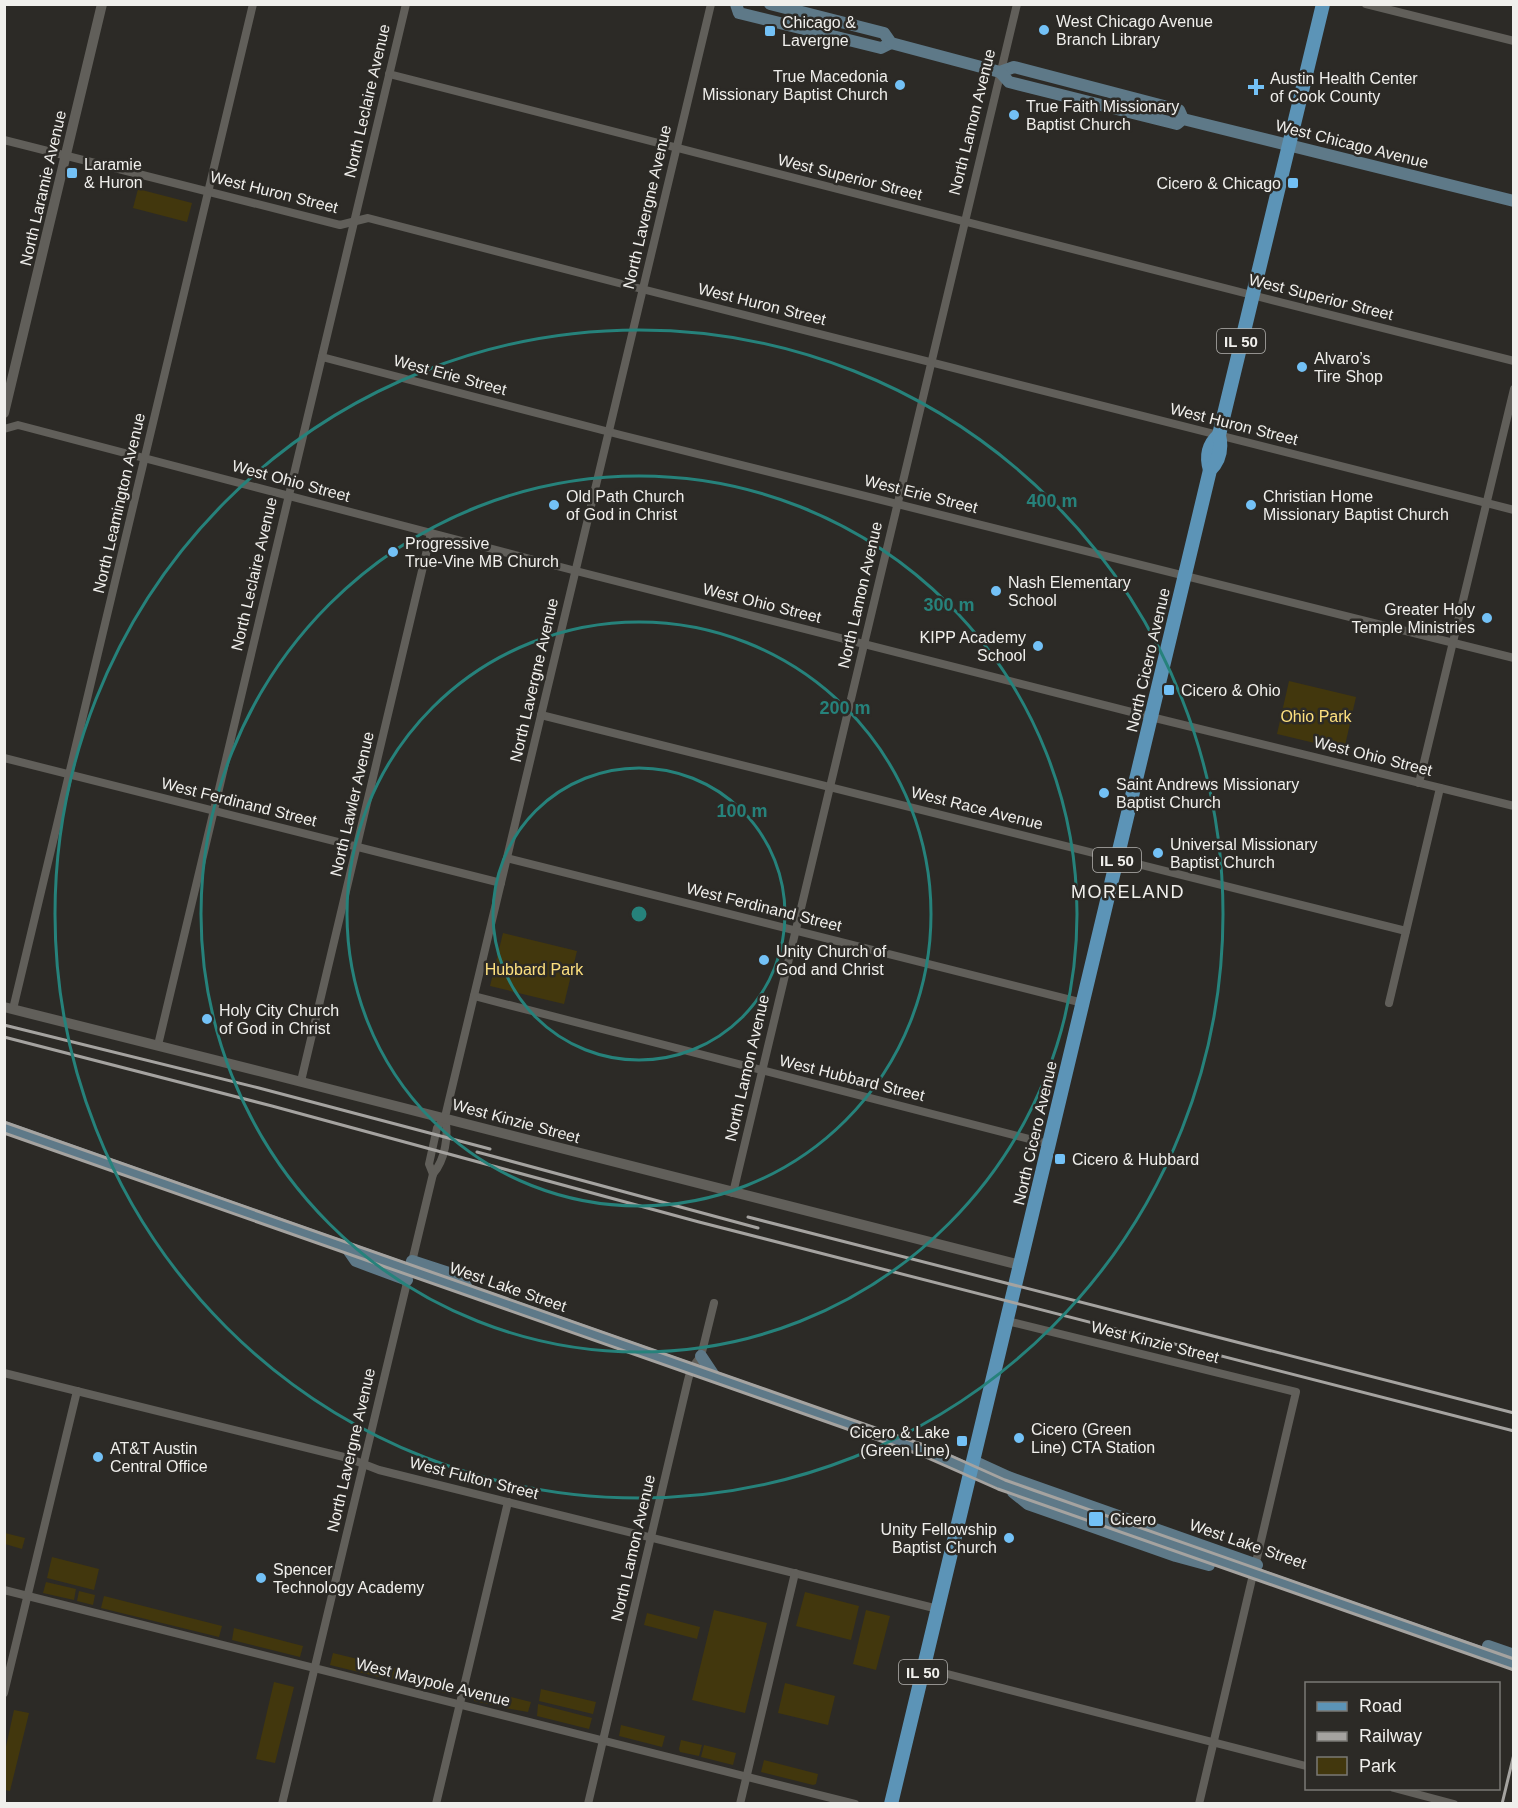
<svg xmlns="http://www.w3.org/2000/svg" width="1518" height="1808" font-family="Arial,sans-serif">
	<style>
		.green { fill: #42370d }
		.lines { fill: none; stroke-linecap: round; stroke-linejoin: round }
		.minor { stroke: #615f5a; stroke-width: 8 }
		.tertiary { stroke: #615f5a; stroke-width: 10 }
		.secondary { stroke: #5e7988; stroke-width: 12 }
		.primary { stroke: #5c94b7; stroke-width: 14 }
		.rail { stroke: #a5a3a0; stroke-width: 3 }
		.ring { fill: none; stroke: #26827b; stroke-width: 3 }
		.poi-dot { fill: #73c1f6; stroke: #2c2a26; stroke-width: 2 }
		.labels { text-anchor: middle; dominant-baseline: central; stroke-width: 5; stroke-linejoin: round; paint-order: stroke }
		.shield { fill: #2c2a26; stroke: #b5b4b1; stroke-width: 1.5 }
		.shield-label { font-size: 15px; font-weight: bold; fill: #f0efec }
		.poi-label { font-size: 16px; fill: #f0efec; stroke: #2c2a26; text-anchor: start }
		.street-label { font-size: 16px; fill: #f0efec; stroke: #2c2a26 }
		.park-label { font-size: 16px; fill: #fde07f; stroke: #2c2a26 }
		.neighbourhood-label { font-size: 18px; letter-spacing: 1.5px; fill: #f0efec; stroke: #2c2a26 }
		.centre { fill: #26827b; stroke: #2c2a26; stroke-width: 3 }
		.ring-label { font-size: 18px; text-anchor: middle; font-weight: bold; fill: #26827b; stroke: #2c2a26; stroke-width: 5; stroke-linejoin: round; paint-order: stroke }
	</style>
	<rect width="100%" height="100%" fill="#2c2a26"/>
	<g class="green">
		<path d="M138,189l54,14 -5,19 -54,-14z"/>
		<path d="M1289,681l67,16 -12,53 -67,-16z"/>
		<path d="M503,933l74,18 -13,53 -74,-18z"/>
		<path d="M5,1533l20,5 -3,11 -17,-5z"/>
		<path d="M52,1557l47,12 -5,21 -47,-12z"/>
		<path d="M46,1582l30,7 -2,11 -31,-7z"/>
		<path d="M79,1591l16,4 -2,10 -16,-4z"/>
		<path d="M805,1592l54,14 -8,34 -55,-14z"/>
		<path d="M104,1596l118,30 -3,11 -118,-29z"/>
		<path d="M714,1610l53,13 -22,90 -53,-13z"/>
		<path d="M866,1610l24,6 -14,54 -23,-6z"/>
		<path d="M647,1613l53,14 -3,12 -53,-14z"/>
		<path d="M234,1628l69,18 -3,11 -68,-17z"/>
		<path d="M333,1653l53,13 -3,12 -53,-13z"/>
		<path d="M394,1668l20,5 -2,11 -21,-5z"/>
		<path d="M416,1674l32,8 -3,11 -32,-8z"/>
		<path d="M274,1682l20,5 -19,76 -19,-4z"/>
		<path d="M785,1683l50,13 -7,29 -50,-12z"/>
		<path d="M476,1689l29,7 -3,11 -28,-6z"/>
		<path d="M541,1689l55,13 -3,12 -54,-13z"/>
		<path d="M507,1696l24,6 -3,10 -23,-4z"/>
		<path d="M538,1704l54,14 -3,11 -52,-13z"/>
		<path d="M14,1710l15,3 -19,78 -5,-1v-39z"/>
		<path d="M621,1725l44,11 -3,11 -43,-11z"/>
		<path d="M681,1740l21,5 -3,11 -19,-4 -1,-3z"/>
		<path d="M704,1745l32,8 -3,12 -32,-8z"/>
		<path d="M764,1760l54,14 -2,10 -3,1 -52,-13z"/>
	</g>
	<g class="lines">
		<g class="minor">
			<path d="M1366,4l148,37"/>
			<path d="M389,74l863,221 262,66"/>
			<path d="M4,140l336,85 28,-7 262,68 884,224"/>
			<path d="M322,357l299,78 893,223"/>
			<path d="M4,429l14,-4 558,146 575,146 363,89"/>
			<path d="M541,715l865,216"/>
			<path d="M4,758l497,125"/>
			<path d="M1419,783l95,-394"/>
			<path d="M507,858l576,145"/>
			<path d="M474,996l575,148"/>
			<path d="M1389,1003l51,-215"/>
			<path d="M13,1009l240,-1005"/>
			<path d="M158,1045l248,-1041"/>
			<path d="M301,1081l130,-548"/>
			<path d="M433,1174l-4,-10 8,-36 8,-11 266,-1113"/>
			<path d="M733,1193l284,-1189"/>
			<path d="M1007,1321l289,71 -97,412"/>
			<path d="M4,1373l344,85 31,12 559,139"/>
			<path d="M4,1590l851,214"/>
			<path d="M924,1668l382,98"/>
			<path d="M4,1693l73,-302"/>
			<path d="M1394,1788l60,16"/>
			<path d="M282,1804l151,-630c12,-14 16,-38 12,-57"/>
			<path d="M436,1804l72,-302"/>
			<path d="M588,1804l100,-424 3,-11 10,-13 13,-53"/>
			<path d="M740,1804l55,-231"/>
		</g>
		<g class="tertiary">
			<path d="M4,413l98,-409"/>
			<path d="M4,1007c339,85 678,171 1016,258"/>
		</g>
		<g class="secondary">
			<path d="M736,4l3,9 142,35 10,-5"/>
			<path d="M770,4l114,29 7,10 109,29 14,-5 165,43 4,9"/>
			<path d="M1000,72l9,10 168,42 6,-5 331,82"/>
			<path d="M4,1127l930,327 89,38 491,172"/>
			<path d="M347,1248l9,13 51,19"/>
			<path d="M412,1261l49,16 7,13"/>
			<path d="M701,1356l14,21"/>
			<path d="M973,1461l35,16 249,88"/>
			<path d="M1013,1492l15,12 148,52 33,9"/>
			<path d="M1488,1646l26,9"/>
		</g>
		<g class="primary">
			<path d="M1210,470c-4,-13 -2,-25 9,-35"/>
			<path d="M891,1804l319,-1334c10,-10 12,-22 9,-35l104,-431"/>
		</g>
		<g class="rail">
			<path d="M4,1025l255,63 231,61"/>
			<path d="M4,1037l268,69 427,116 815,209"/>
			<path d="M4,1122l934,328 67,30 28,10 481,169"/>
			<path d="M4,1133l917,322 77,34 516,181"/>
			<path d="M477,1152l281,76"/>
			<path d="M748,1217l766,196"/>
			<path d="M1502,1804l12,-50"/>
		</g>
	</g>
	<g class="ring">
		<circle cx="639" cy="914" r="146"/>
		<circle cx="639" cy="914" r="292"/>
		<circle cx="639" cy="914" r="438"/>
		<circle cx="639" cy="914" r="584"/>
	</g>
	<g class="poi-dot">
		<circle cx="1044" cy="30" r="6"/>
		<rect x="764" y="25" width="12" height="12" rx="3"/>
		<circle cx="900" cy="85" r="6"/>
		<path d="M1253 78h6v6h6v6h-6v6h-6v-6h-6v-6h6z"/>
		<circle cx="1014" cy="115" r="6"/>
		<rect x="66" y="167" width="12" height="12" rx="3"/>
		<rect x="1287" y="177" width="12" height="12" rx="3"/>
		<circle cx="1302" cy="367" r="6"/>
		<circle cx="554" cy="505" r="6"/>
		<circle cx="1251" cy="505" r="6"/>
		<circle cx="393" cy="552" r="6"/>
		<circle cx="996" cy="591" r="6"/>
		<circle cx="1487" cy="618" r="6"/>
		<circle cx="1038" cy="646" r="6"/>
		<rect x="1163" y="684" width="12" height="12" rx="3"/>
		<circle cx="1104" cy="793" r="6"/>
		<circle cx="1158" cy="853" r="6"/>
		<circle cx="764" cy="960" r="6"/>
		<circle cx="207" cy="1019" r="6"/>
		<rect x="1054" y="1153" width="12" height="12" rx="3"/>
		<circle cx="1019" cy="1438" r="6"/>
		<rect x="956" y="1435" width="12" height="12" rx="3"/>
		<circle cx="98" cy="1457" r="6"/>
		<rect x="1088" y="1511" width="16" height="16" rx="3"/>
		<circle cx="1009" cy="1538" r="6"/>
		<circle cx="261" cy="1578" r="6"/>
	</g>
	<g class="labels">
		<g class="shield">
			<rect x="1217" y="329" width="48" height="24" rx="4.5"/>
			<rect x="1093" y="848" width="48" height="24" rx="4.5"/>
			<rect x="899" y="1660" width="48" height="24" rx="4.5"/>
		</g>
		<g class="shield-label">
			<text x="1241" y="341">IL 50</text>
			<text x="1117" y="860">IL 50</text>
			<text x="923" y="1672">IL 50</text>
		</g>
		<g class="poi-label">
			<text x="1056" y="21">West Chicago Avenue<tspan x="1056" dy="18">Branch Library</tspan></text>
			<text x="782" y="22">Chicago &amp;<tspan x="782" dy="18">Lavergne</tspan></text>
			<text x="888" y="76" text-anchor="end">True Macedonia<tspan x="888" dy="18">Missionary Baptist Church</tspan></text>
			<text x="1270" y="78">Austin Health Center<tspan x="1270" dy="18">of Cook County</tspan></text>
			<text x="1026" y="106">True Faith Missionary<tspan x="1026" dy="18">Baptist Church</tspan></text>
			<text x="84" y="164">Laramie<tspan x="84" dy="18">&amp; Huron</tspan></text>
			<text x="1281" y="183" text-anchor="end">Cicero &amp; Chicago</text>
			<text x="1314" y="358">Alvaro’s<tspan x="1314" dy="18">Tire Shop</tspan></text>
			<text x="566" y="496">Old Path Church<tspan x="566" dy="18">of God in Christ</tspan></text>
			<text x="1263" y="496">Christian Home<tspan x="1263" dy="18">Missionary Baptist Church</tspan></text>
			<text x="405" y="543">Progressive<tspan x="405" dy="18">True-Vine MB Church</tspan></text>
			<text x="1008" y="582">Nash Elementary<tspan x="1008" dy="18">School</tspan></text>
			<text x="1475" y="609" text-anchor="end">Greater Holy<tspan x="1475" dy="18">Temple Ministries</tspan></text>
			<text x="1026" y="637" text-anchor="end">KIPP Academy<tspan x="1026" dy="18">School</tspan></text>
			<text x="1181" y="690">Cicero &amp; Ohio</text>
			<text x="1116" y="784">Saint Andrews Missionary<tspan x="1116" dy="18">Baptist Church</tspan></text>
			<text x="1170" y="844">Universal Missionary<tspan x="1170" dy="18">Baptist Church</tspan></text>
			<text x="776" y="951">Unity Church of<tspan x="776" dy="18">God and Christ</tspan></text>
			<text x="219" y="1010">Holy City Church<tspan x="219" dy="18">of God in Christ</tspan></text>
			<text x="1072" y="1159">Cicero &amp; Hubbard</text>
			<text x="1031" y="1429">Cicero (Green<tspan x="1031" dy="18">Line) CTA Station</tspan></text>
			<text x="950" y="1432" text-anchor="end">Cicero &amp; Lake<tspan x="950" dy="18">(Green Line)</tspan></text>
			<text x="110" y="1448">AT&amp;T Austin<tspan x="110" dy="18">Central Office</tspan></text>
			<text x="1110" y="1519">Cicero</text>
			<text x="997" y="1529" text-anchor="end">Unity Fellowship<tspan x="997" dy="18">Baptist Church</tspan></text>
			<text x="273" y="1569">Spencer<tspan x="273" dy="18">Technology Academy</tspan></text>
		</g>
		<g class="street-label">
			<text transform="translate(367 101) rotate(-77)">North Leclaire Avenue</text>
			<text transform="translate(972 122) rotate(-76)">North Lamon Avenue</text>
			<text transform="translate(1352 144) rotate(14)">West Chicago Avenue</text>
			<text transform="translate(850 177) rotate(14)">West Superior Street</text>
			<text transform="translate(43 188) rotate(-77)">North Laramie Avenue</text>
			<text transform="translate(274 192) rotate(14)">West Huron Street</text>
			<text transform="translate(647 207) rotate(-77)">North Lavergne Avenue</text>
			<text transform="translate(1321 297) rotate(14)">West Superior Street</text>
			<text transform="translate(762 304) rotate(14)">West Huron Street</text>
			<text transform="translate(450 375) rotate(15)">West Erie Street</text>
			<text transform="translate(1234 424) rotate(14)">West Huron Street</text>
			<text transform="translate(291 481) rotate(15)">West Ohio Street</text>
			<text transform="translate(921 494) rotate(14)">West Erie Street</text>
			<text transform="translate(119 503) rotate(-77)">North Leamington Avenue</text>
			<text transform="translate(254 574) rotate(-77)">North Leclaire Avenue</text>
			<text transform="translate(860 595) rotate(-77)">North Lamon Avenue</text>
			<text transform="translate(762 603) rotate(14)">West Ohio Street</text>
			<text transform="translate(1148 660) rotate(-77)">North Cicero Avenue</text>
			<text transform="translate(534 680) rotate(-77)">North Lavergne Avenue</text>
			<text transform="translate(1373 756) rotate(14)">West Ohio Street</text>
			<text transform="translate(239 802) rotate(14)">West Ferdinand Street</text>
			<text transform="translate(352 804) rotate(-77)">North Lawler Avenue</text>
			<text transform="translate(977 808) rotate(14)">West Race Avenue</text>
			<text transform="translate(764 907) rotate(14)">West Ferdinand Street</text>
			<text transform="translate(747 1068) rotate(-77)">North Lamon Avenue</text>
			<text transform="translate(852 1078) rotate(14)">West Hubbard Street</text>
			<text transform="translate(516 1121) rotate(15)">West Kinzie Street</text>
			<text transform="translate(1035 1133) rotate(-77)">North Cicero Avenue</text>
			<text transform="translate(508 1287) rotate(19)">West Lake Street</text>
			<text transform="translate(1155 1342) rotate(14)">West Kinzie Street</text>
			<text transform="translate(351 1450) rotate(-77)">North Lavergne Avenue</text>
			<text transform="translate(474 1478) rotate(14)">West Fulton Street</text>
			<text transform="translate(1248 1544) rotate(19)">West Lake Street</text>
			<text transform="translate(633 1548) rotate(-77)">North Lamon Avenue</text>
			<text transform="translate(433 1682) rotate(14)">West Maypole Avenue</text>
		</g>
		<g class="park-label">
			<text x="1316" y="716">Ohio Park</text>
			<text x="534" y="969">Hubbard Park</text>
		</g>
		<g class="neighbourhood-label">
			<text x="1128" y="892">MORELAND</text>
		</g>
	</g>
	<circle cx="639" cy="914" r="9" class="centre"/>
	<g class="ring-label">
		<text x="1052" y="507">400 m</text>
		<text x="949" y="611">300 m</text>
		<text x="845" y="714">200 m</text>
		<text x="742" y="817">100 m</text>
	</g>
	<rect width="1518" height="1808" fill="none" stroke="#f0efec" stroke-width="12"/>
	<rect x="1305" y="1682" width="195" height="108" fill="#2c2a26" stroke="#7a7975" stroke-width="1.5"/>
	<rect x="1317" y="1702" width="30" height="9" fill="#5c94b7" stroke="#7a7975" stroke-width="1.5"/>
	<text x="1359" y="1712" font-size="18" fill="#f0efec">Road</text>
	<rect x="1317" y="1732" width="30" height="9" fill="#a5a3a0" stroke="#7a7975" stroke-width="1.5"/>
	<text x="1359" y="1742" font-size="18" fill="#f0efec">Railway</text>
	<rect x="1317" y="1757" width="30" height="18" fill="#42370d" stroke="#7a7975" stroke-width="1.5"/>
	<text x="1359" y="1772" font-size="18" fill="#f0efec">Park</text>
</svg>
